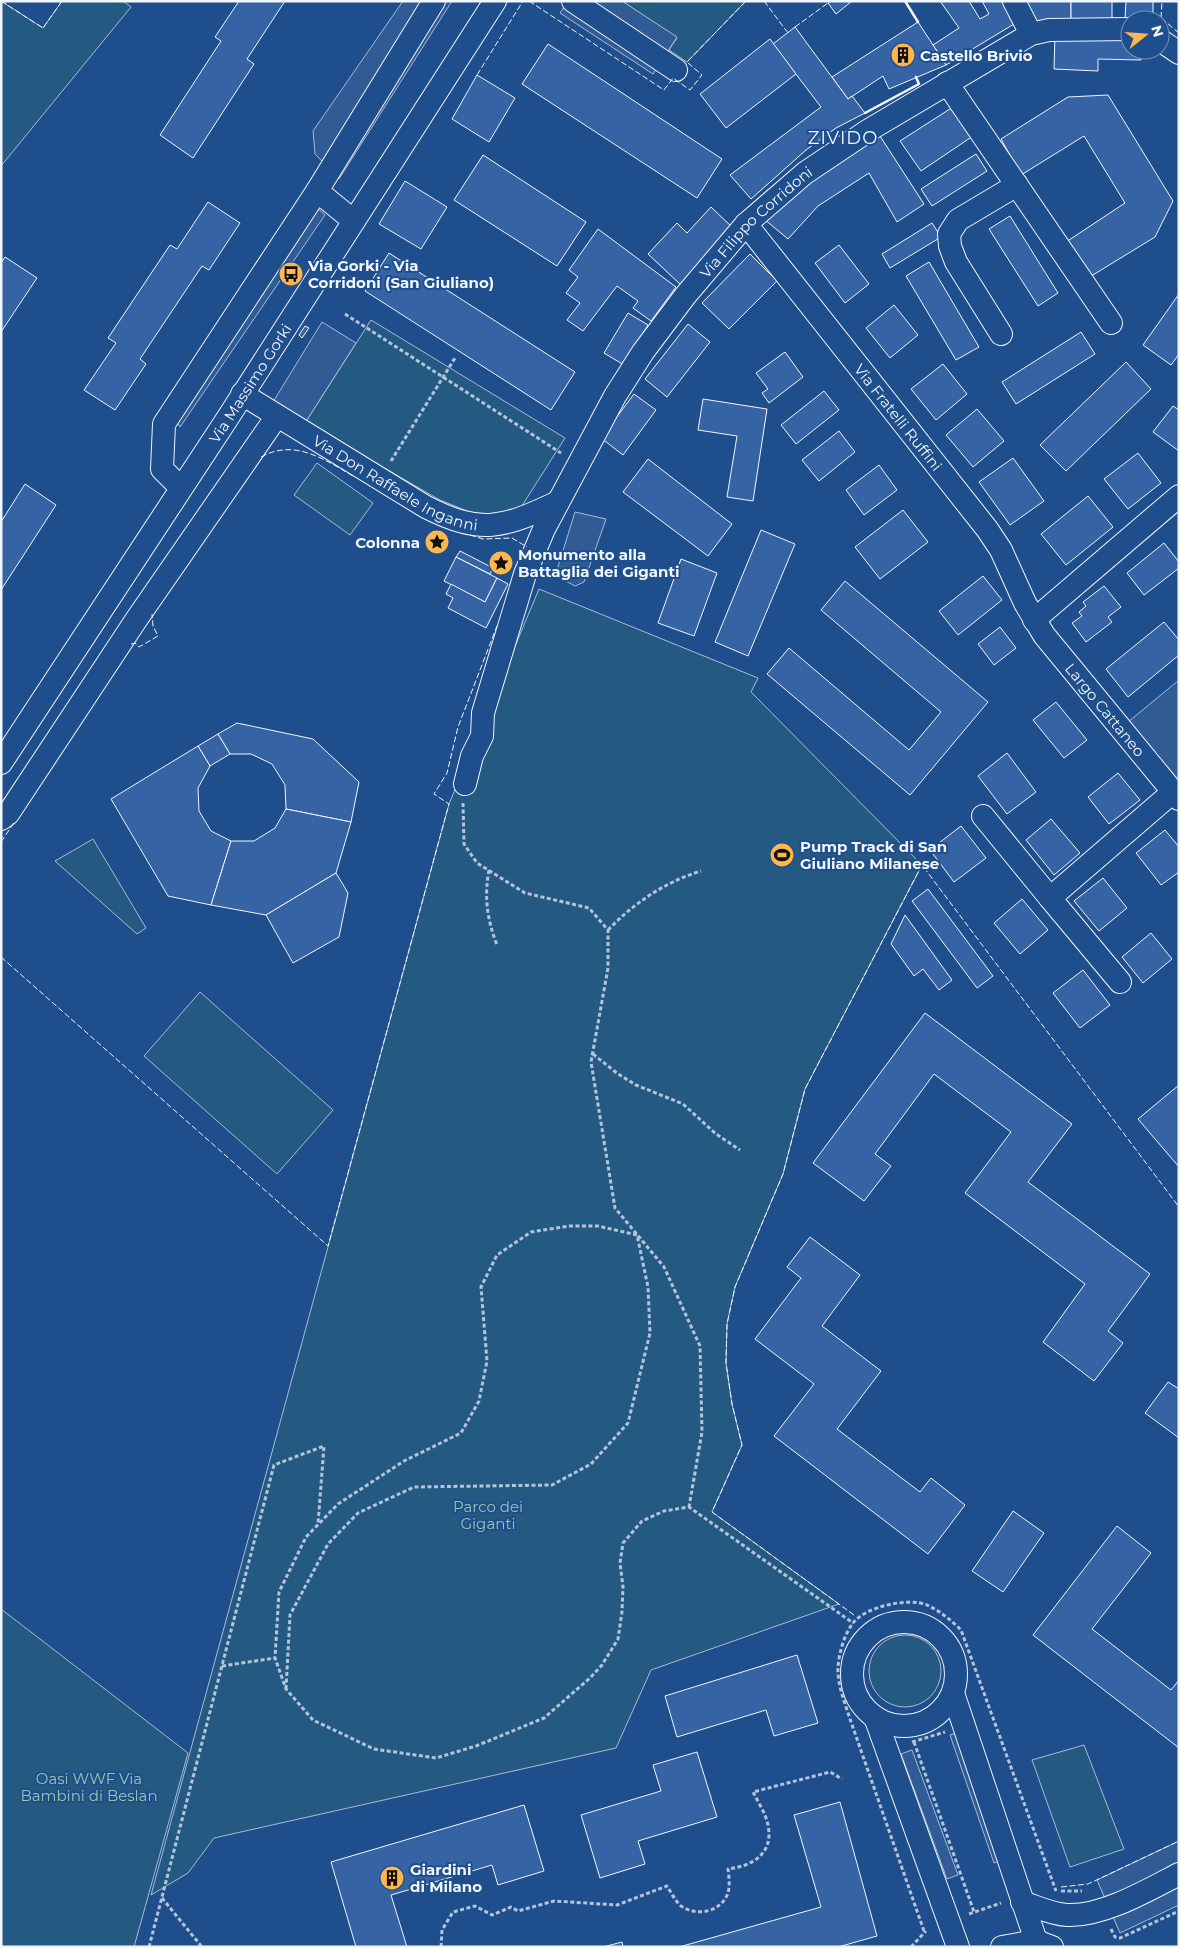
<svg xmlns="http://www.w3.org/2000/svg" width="1180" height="1948" font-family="Montserrat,sans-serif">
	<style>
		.green { fill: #245a82; stroke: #a8bbd7 }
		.parking { fill: #305b95; stroke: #a8bbd7 }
		.building { fill: #3563a3; stroke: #f2f6ff }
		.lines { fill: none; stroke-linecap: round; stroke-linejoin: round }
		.minor-casing { stroke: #f2f6ff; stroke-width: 24 }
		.path { stroke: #b3c4dc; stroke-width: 3; stroke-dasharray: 4 2.5; stroke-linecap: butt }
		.minor { stroke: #1f4e8c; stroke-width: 22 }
		.fence { stroke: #f2f6ff; stroke-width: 1; stroke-dasharray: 6 2.5; stroke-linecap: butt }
		.wall { stroke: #f2f6ff; stroke-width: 2.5 }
		.labels { text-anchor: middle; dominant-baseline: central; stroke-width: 4; stroke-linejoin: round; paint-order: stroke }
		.poi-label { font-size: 15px; font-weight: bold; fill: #f2f6ff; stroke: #1f4e8c; text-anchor: start }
		.street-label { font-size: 15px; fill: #f2f6ff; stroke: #1f4e8c }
		.park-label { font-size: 15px; fill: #97c8a6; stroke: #1f4e8c }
		.quarter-label { font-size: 18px; letter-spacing: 1px; fill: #f2f6ff; stroke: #1f4e8c }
	</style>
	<rect width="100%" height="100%" fill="#1f4e8c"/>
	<g class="green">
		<path d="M1,1l42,27 19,-27h61l8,6 -130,159z"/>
		<path d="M622,1h124l-59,61 -18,-12 8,-12z"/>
		<path d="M371,320l194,118 -45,71 -38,8 -42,-17 -135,-77z"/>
		<path d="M317,463l56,40 -23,32 -56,-40z"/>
		<path d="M539,589l219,89 -7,14 171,173 -117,224 -22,85 -48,113 -8,37 -1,39 6,41 10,41 -30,67 127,92 -188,66 -35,78 -402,90 -26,35 -37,22 298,-1091z"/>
		<path d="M93,839l53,89 -9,6 -82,-73z"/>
		<path d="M200,992l133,118 -56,64 -133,-118z"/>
		<path d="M1,1609l187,144 -54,194h-133z"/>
		<circle cx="905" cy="1671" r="36"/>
		<path d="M1084,1745l40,104 -54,18 -38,-107z"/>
	</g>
	<g class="parking">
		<path d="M403,1h49l-113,178 -24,-25 -2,-23z"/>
		<path d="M568,1h54l55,36 -24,37 -93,-61z"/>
		<path d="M315,206l10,9 -145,212 -5,-7z"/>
		<path d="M322,322l34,21 -51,80 -32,-21z"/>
		<path d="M575,512l31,7 -22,63 -9,4 -15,-8 -4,-5z"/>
		<path d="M1179,680v104l-51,-62z"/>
		<path d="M959,1732l45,127 -10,4 -44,-128z"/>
		<path d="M912,1750l46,125 -11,4 -46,-125z"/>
		<path d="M1179,1841v64l-59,28 -23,-53z"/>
	</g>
	<g class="building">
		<path d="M239,1h46l-38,58 7,5 -61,94 -33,-23 61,-94 -6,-4z"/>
		<path d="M830,1h22l-16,13 -8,-11z"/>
		<path d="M940,1h29l11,18 9,-5 -7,-13h20l12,23 -68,41 -13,-20 26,-17z"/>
		<path d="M1023,1h48v19l-33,1 -8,-5z"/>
		<path d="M1071,1h41v18l-41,1z"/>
		<path d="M1126,1h27v17l-28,1z"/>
		<path d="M918,22l28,43 -57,24 -6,-13 -35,23 -16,-22z"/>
		<path d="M795,27l53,72 4,-3 13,17 -29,15 -30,22 -55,49 -21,-24 91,-68 -48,-63z"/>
		<path d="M1055,34l75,3v13h12l-1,10 -43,-1v12l-44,-2z"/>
		<path d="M770,39l26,35 -70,54 -26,-34z"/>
		<path d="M548,44l174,115 -25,39 -175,-114z"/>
		<path d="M477,75l38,23 -26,44 -37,-23z"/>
		<path d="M1108,95l65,106 -18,36 -67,41 -22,-36 59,-39 -41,-67 -63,39 -20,-36 67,-42z"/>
		<path d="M953,107l20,29 -52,35 -21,-30z"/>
		<path d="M878,133l46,71 -27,18 -28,-49 -51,33 -30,33 -24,-20 40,-38z"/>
		<path d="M976,154l11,17 -55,35 -11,-17z"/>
		<path d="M483,155l103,67 -29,44 -103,-66z"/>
		<path d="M405,181l42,26 -26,42 -42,-25z"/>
		<path d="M208,202l32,21 -31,47 -7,-4 -62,93 6,5 -31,46 -31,-20 32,-47 -8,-5 62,-93 7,4z"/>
		<path d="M711,207l23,22 -53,56 -33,-31 29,-31 10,10z"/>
		<path d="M1010,216l48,77 -20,13 -49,-77z"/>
		<path d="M932,223l9,14 -51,31 -8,-14z"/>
		<path d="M598,229l78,58 -25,34 -18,-13 5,-7 -21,-15 -34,45 -16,-11 13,-17 -14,-10 12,-16 -9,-7z"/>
		<path d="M839,245l30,39 -24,19 -30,-40z"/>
		<path d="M389,253l186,119 -24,38 -186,-119z"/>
		<path d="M750,254l27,27 -48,48 -27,-26z"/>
		<path d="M5,257l32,21 -36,54v-69z"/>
		<path d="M929,262l50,85 -23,13 -50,-84z"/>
		<path d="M1179,294v60l-8,11 -28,-20z"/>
		<path d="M894,305l24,30 -28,23 -24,-30z"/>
		<path d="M628,313l20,12 -24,40 -20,-12z"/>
		<path d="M688,324l22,18 -43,55 -22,-18z"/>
		<path d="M305,326l4,2 -7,10 -3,-3z"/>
		<path d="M1081,332l14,22 -79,50 -14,-22z"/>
		<path d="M785,352l18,25 -34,26 -7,-10 6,-4 -12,-16z"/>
		<path d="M1126,362l25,27 -85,82 -26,-26z"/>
		<path d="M943,364l24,30 -31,26 -25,-31z"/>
		<path d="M824,391l15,19 -43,34 -15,-19z"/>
		<path d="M634,394l22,16 -33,45 -22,-17z"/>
		<path d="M703,399l64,10 -14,92 -26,-4 10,-61 -39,-6z"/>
		<path d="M1173,406l6,4v41l-26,-19z"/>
		<path d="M977,409l27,32 -31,26 -27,-32z"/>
		<path d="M839,431l16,21 -36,29 -17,-21z"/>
		<path d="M1138,453l23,30 -33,26 -24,-30z"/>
		<path d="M1013,458l31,43 -34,24 -31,-43z"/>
		<path d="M648,459l84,65 -24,32 -85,-64z"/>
		<path d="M879,465l18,25 -33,25 -18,-25z"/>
		<path d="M25,484l31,21 -55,85v-68z"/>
		<path d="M1088,496l25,31 -47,38 -25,-31z"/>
		<path d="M903,510l25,32 -48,37 -25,-32z"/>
		<path d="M761,530l34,14 -47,112 -33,-14z"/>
		<path d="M1164,543l15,19v6l-35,27 -17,-22z"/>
		<path d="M460,551l33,17 -3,6 -34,-17z"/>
		<path d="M456,557l41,21 -12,24 -41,-21z"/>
		<path d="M681,559l36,14 -23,63 -36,-13z"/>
		<path d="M983,576l19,24 -44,35 -19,-24z"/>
		<path d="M497,578l11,6 -22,44 -38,-20 5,-10 -7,-4 5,-10 34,18z"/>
		<path d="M845,581l143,121 -78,93 -143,-121 22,-26 120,102 32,-38 -120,-102z"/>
		<path d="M1104,586l17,21 -13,10 4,5 -26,20 -14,-19 10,-7 -3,-4 7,-6 -3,-4z"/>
		<path d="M1164,622l15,18v15l-51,42 -22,-28z"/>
		<path d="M1000,627l16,21 -22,17 -16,-21z"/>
		<path d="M1056,702l31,38 -23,18 -31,-38z"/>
		<path d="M237,723l76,16 46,43 -8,40 -65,-13 -1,-24 -13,-21 -21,-10h-21l-12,-20z"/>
		<path d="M218,734l12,20 -20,12 -12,-20z"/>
		<path d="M198,746l12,20 -12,22 1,23 12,20 20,10 -20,64 -43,-9 -57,-97z"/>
		<path d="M1007,753l29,39 -29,22 -29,-38z"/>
		<path d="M1118,773l22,27 -31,24 -21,-27z"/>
		<path d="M286,809l65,13 -15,51 -70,42 -55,-10 20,-64h23l21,-13z"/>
		<path d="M1051,819l29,34 -26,22 -28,-35z"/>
		<path d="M961,826l25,32 -32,24 -24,-32z"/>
		<path d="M1165,830l14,17v25l-18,13 -25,-32z"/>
		<path d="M336,873l12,20 -9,44 -46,26 -27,-48z"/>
		<path d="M1103,878l24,30 -28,23 -25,-30z"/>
		<path d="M928,889l65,87 -16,12 -65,-87z"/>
		<path d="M1022,899l26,31 -28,24 -26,-31z"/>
		<path d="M905,915l47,65 -13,10 -16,-21 -9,7 -23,-32z"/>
		<path d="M1151,933l21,26 -29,24 -21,-26z"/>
		<path d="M1083,970l27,35 -30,23 -27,-35z"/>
		<path d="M925,1013l147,111 -44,58 122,92 -42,57 15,12 -29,38 -51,-39 42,-58 -120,-91 46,-61 -77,-58 -59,80 16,12 -27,35 -51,-38z"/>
		<path d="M1179,1085v82l-41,-48z"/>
		<path d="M810,1237l50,38 -38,51 59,45 -44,58 83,63 11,-14 34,27 -37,49 -154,-118 40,-52 -59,-45 46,-61 -14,-11z"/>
		<path d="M1168,1382l11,7v49l-34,-25z"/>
		<path d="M1013,1511l31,22 -41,59 -31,-21z"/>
		<path d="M1117,1526l34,27 -59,76 79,61 8,-10v68l-146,-113z"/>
		<path d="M797,1655l21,68 -44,13 -8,-26 -89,27 -12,-41z"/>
		<path d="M697,1752l20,65 -79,24 7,23 -45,14 -19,-63 80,-24 -8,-26z"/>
		<path d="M840,1802l37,134 -39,11h-159l142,-40 -27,-92z"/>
		<path d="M524,1805l20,66 -46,14 -6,-20 -101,30 16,52h-51l-25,-85z"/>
		<path d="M622,1942l1,5h-20z"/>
	</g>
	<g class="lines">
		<defs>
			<g id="minor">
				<path d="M573,1l103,69"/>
				<path d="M1014,1l17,33"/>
				<path d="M1160,40l19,13"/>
				<path d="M947,83l164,240"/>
				<path d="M317,191l117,-190"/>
				<path id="s1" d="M746,224l241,305 14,21 24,53 19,32 135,164"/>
				<path d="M1001,334l-45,-72 -6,-16 -1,-12 9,-14 59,-35"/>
				<path id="s2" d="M242,394l184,113c55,28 77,21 132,-5"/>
				<path d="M181,488l-19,-19 2,-45 153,-233 37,30"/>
				<path d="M1034,620l145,-124"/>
				<path id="s3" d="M1,763l226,-344 268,-418"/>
				<path id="s4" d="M465,784l7,-28 10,-20 1,-23 42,-139 19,-45 71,-133 28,-44 42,-56 61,-72 59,-51 64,-43 162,-96 18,-4 81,-1"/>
				<path d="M983,816l67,82"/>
				<path d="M1,819l7,-5 128,-194 141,-204"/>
				<path d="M1120,982l-70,-84 123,-106"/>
				<circle cx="904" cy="1674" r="52"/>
				<path d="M953,1693l83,248"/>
				<path d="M875,1717l83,230"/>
				<path d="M1022,1902c15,5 29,12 45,13 35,2 81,-25 112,-41"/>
				<path d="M1002,1947l34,-6 16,6"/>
			</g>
		</defs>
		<use href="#minor" class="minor-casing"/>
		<g class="path">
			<path d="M345,314l216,139"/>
			<path d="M391,461l64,-103"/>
			<path d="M463,803l1,41 13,19 48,30 64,15 19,22v38l-17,94 24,146 49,59 36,79 2,86 -13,75"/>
			<path d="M489,870c-5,27 -2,49 8,75"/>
			<path d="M608,930c26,-27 57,-48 93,-59"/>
			<path d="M593,1054l25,20 18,11 47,19 33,30 24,16"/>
			<path d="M222,1666l53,-8"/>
			<path d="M286,1689l4,-74 38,-71 30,-31 56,-26 138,-2 39,-21 37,-41 22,-90 -2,-46 -11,-52 -39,-9h-29l-38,6 -34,23 -16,32 6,74 -8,40 -18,32 -57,28 -66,43 -32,33 -27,55 -4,66 11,31 27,31 61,29 62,9 40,-12 68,-28 46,-40 12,-13 16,-26 4,-27 1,-25 -3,-24 3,-20 19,-22 22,-10 25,-4 164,116"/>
			<path d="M912,1742l33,-10"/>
			<path d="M914,1742l60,170"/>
			<path d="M1061,1891h21"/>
			<path d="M162,1898l40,49"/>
			<path d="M969,1914l32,-11"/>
			<path d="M1111,1929l4,8 5,1 59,-27"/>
			<path d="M924,1931l-74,-212c-5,-16 -13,-35 -12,-52 1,-14 6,-32 15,-44 12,-16 55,-26 74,-18 13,6 25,16 34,25l95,261"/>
			<path d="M149,1947l125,-482 50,-19 -6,78"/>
			<path d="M441,1947l1,-17 11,-18 22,-6 17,9 19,-8 7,4 36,-10 63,4 50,-19c4,6 8,15 14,20 16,11 40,6 47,-13 2,-7 1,-17 0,-24 24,-3 46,-15 40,-44 -2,-11 -10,-23 -15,-33l77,-20 12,7"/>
			<path d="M911,1947l15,-16"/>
		</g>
		<use href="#minor" class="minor"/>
		<g class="fence">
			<path d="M1,1l42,27 19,-27"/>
			<path d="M529,1l135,89 9,-12 17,12 12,-15 -15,-13 59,-61"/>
			<path d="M764,1l24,32"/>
			<path d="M1153,18h8l18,15"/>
			<path d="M1161,18l1,-17"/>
			<path d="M795,27l33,-24"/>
			<path d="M477,75l46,-74"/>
			<path d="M261,457c34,-19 64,3 94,20"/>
			<path d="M470,535l13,4 29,-1 15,9"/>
			<path d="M131,644l4,-1 4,4 19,-11 -5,-10 -1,-12"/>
			<path d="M1,842l14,-21"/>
			<path d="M1,957l327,289 121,-442 -15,-10 13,-21 11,-46 39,-101"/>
			<path d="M854,1615l-142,-103 30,-67 -10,-41 -6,-41 1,-39 8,-37 48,-113 22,-85 117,-224 257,342"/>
			<path d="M1061,1887l27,-3 91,-43"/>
		</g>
		<g class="wall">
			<path d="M905,1l13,21"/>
			<path d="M865,113l54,-29 -3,-7"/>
		</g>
	</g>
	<defs>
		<symbol id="building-disc" viewBox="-11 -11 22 22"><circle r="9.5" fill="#ffb74d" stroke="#1f4e8c"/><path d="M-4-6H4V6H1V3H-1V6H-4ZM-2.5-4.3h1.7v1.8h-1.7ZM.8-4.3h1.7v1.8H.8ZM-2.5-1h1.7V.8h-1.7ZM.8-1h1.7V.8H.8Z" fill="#111"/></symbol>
		<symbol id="bus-disc" viewBox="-11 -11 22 22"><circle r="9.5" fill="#ffb74d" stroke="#1f4e8c"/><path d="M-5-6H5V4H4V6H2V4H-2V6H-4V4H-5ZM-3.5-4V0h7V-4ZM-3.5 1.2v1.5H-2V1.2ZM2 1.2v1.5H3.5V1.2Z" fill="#111"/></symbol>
		<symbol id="sight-disc" viewBox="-11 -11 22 22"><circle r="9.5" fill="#ffb74d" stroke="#1f4e8c"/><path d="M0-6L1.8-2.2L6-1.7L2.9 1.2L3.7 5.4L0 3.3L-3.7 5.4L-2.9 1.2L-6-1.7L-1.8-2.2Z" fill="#111"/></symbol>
		<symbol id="stadium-disc" viewBox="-11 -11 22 22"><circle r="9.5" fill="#ffb74d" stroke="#1f4e8c"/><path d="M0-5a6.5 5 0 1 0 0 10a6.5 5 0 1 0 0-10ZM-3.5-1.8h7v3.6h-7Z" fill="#111"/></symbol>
	</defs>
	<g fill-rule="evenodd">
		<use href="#building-disc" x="889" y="41" width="28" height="28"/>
		<use href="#bus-disc" x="277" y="260" width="28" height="28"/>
		<use href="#sight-disc" x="423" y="528" width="28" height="28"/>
		<use href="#sight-disc" x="487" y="549" width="28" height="28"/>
		<use href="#stadium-disc" x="768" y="841" width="28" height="28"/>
		<use href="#building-disc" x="378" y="1864" width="28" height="28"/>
	</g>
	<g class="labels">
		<g class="poi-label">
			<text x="920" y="55">Castello Brivio</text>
			<text x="308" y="265">Via Gorki - Via<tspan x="308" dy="17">Corridoni (San Giuliano)</tspan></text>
			<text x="420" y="542" text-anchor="end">Colonna</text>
			<text x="518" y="554">Monumento alla<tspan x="518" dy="17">Battaglia dei Giganti</tspan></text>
			<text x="800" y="846">Pump Track di San<tspan x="800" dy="17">Giuliano Milanese</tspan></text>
			<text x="410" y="1869">Giardini<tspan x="410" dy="17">di Milano</tspan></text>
		</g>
		<g class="street-label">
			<text stroke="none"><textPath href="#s4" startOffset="644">Via Filippo Corridoni</textPath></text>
			<text stroke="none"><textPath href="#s3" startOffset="454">Via Massimo Gorki</textPath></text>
			<text stroke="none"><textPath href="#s1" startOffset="246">Via Fratelli Ruffini</textPath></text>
			<text stroke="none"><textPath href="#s2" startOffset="178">Via Don Raffaele Inganni</textPath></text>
			<text stroke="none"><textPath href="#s1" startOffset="606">Largo Cattaneo</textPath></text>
		</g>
		<g class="park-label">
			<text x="488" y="1506">Parco dei<tspan x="488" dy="17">Giganti</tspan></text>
			<text x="89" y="1778">Oasi WWF Via<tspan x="89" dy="17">Bambini di Beslan</tspan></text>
		</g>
		<g class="quarter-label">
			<text x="843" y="138">ZIVIDO</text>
		</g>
	</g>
	<rect width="1180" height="1948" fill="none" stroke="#f2f6ff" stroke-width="5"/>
	<g transform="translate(1145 35) rotate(73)"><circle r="24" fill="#1f4e8c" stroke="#7391ba"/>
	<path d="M0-4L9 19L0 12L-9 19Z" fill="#ffb74d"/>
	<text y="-8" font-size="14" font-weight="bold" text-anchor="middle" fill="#f2f6ff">N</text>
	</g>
</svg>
